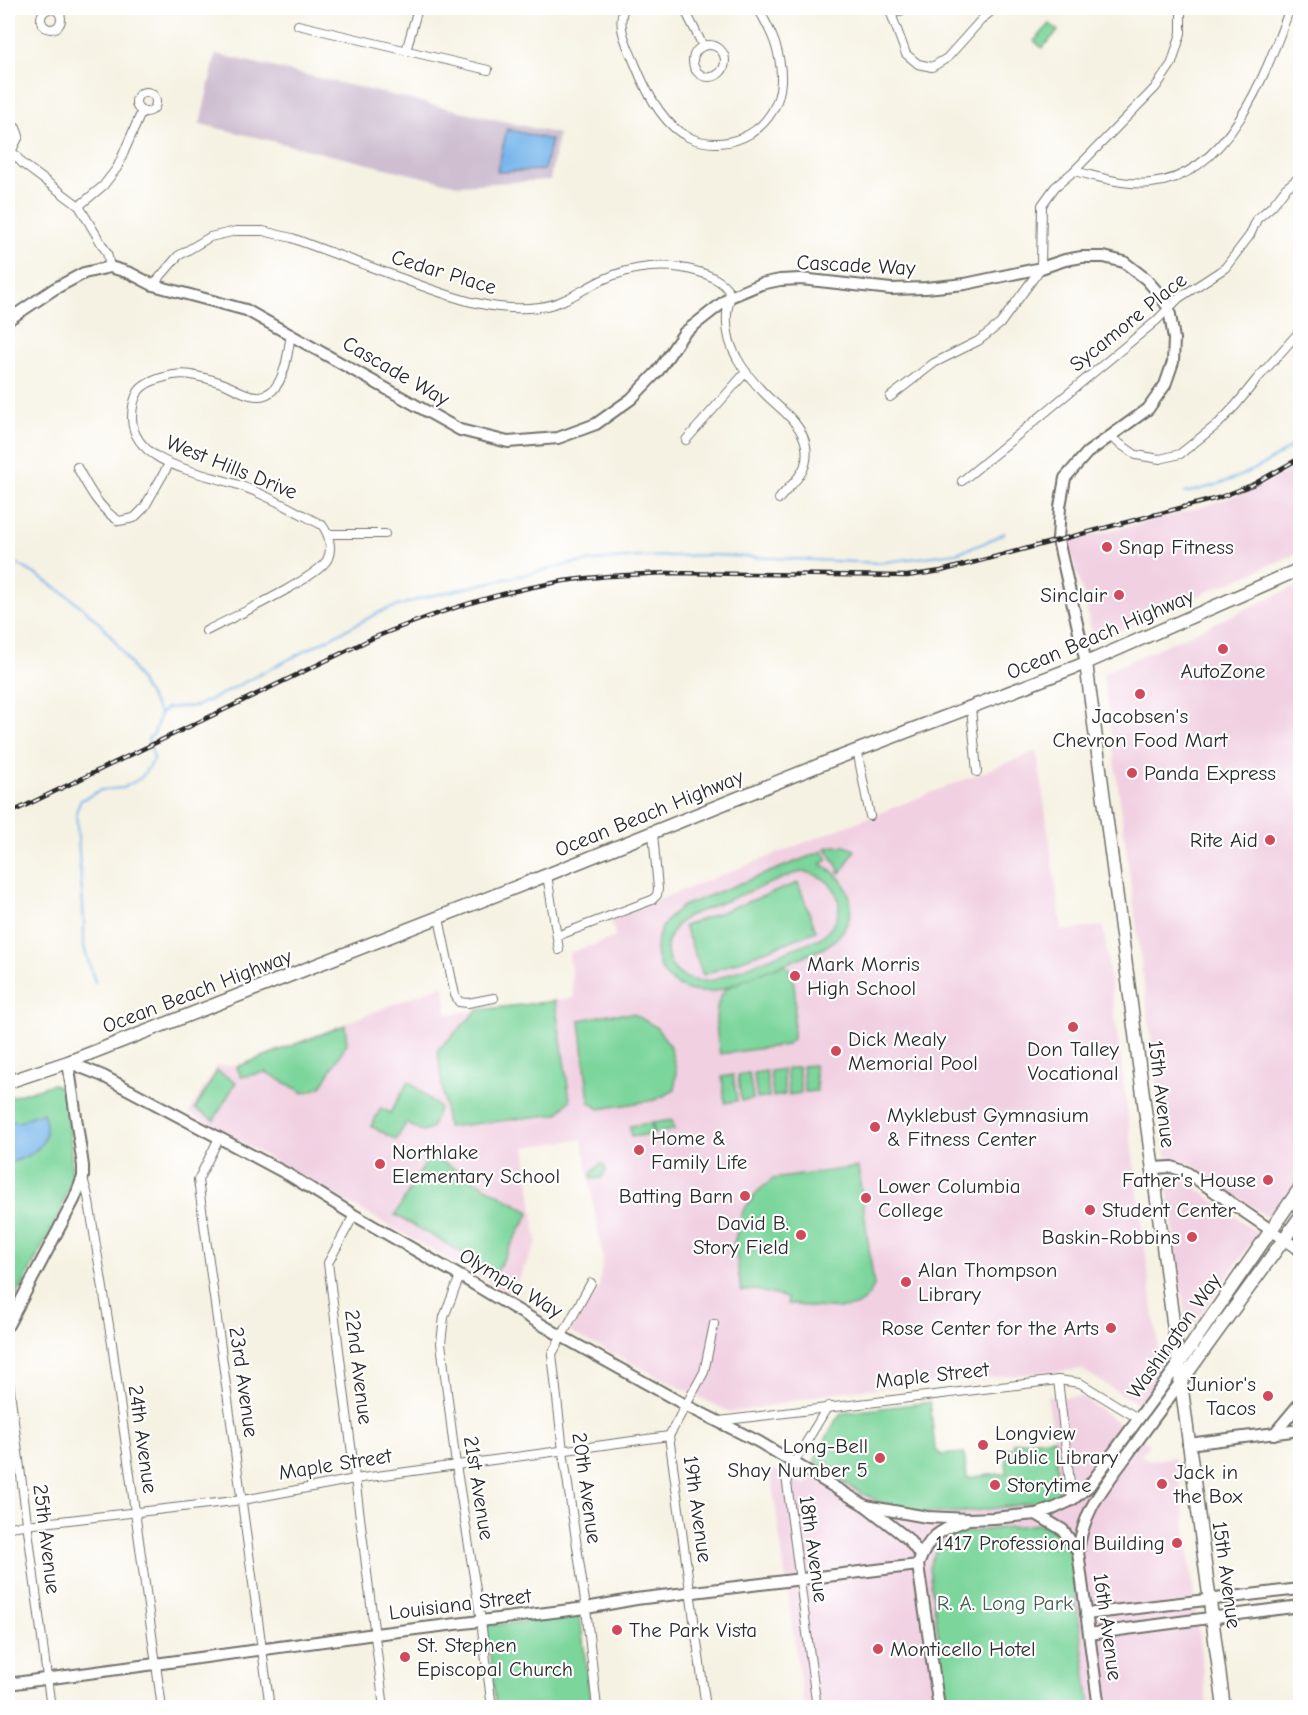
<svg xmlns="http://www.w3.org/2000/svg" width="1308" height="1715" font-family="'Comic Neue',sans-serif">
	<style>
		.built { fill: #f1d0e2 }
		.industrial { fill: #cebed0 }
		.green { fill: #7bd59b; stroke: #538063; stroke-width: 1.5; fill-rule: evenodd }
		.water { fill: #77b6eb; stroke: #51708b; stroke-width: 1.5 }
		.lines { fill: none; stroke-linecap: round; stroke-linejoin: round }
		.stream { stroke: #77b6eb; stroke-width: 2 }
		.street-casing { stroke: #72716b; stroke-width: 10 }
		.secondary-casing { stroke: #72716b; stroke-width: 14 }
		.primary-casing { stroke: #72716b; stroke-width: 15 }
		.street { stroke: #fff; stroke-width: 8 }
		.secondary { stroke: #fff; stroke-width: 10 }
		.primary { stroke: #fff; stroke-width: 12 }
		.rail-casing { stroke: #2b2b2b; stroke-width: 4.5 }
		.rail { stroke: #fff; stroke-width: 2; stroke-dasharray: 7; stroke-linecap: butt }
		.poi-dot { fill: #d1495b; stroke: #fff; stroke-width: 2 }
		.labels { text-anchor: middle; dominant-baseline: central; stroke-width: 4.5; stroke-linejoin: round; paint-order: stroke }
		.street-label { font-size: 21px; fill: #2b2b2b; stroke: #fff }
		.poi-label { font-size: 21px; fill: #2b2b2b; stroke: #fff; text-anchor: start }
		.park-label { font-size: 21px; fill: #435e4d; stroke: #fff }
	</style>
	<rect width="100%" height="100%" fill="#fff"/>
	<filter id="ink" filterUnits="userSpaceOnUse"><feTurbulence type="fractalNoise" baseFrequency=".0167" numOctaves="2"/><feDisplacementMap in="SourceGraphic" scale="12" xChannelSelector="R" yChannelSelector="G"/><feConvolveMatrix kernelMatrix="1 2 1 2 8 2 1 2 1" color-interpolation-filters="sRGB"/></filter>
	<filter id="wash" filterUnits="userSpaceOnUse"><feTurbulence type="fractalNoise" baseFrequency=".008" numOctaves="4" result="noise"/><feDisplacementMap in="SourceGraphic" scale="24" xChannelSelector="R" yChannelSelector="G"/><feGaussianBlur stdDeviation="1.35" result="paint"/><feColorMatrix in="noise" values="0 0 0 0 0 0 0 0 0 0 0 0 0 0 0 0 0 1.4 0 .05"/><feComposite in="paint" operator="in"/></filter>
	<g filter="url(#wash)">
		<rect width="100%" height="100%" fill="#f6f2e3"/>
		<g class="built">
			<path d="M1300,463v89l-202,87h-5l-9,-42 -16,-55 124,-32 46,-15 44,-20z"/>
			<path d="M1300,585v593l-29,42 -75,-53 -15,-8 -14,-1 -64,-485z"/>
			<path d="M1037,751l25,180 41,-5 58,445 -1,6 -17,27 -4,1 -58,-36 -246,23 -104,21 -161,-81 29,-44 4,-30 -21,-119 -57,8 12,96 -27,51 -321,-181 28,-47 21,-1 205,-80 4,29 127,-16 -5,-45 47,-16 -6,-18z"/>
			<path d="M1166,1176h10l6,2 76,55 -68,97h-3z"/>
			<path d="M1047,1396l34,1 69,47 -9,11 8,6 25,-4 9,48 24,202h-403l-34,-239 36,17 12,-17 57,32 62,13 120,-14 2,-10 -5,-51z"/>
		</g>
		<path class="industrial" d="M216,54l342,80 -8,46 -93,5 -257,-61z"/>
		<g class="green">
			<path d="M1050,24l8,7 -16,17 -8,-7z"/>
			<path d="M836,846h9l10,4 -14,23 -3,-1 1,-3 -13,-21z"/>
			<path d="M823,851l5,9 -7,4c39,21 40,63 1,85l-105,42c-59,10 -84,-52 -34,-85zM804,872c39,6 47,44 16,66l-106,42c-46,9 -65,-39 -26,-64l105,-42z"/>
			<path d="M798,883l18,48 -113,44 -19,-49z"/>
			<path d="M785,964c16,15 8,54 8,75l-7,6 -66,9c-3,-18 -9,-48 5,-64 8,-8 48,-21 60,-26z"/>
			<path d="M555,1001l15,99 -12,14 -111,13 -9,-77 40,-40z"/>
			<path d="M609,1014h25l22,13 13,17 7,25 -1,21 -20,10 -56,9 -10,-8 -9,-81z"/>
			<path d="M345,1025l2,18 -26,44 -17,6 -38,-21 -25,5 -4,-10z"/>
			<path d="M814,1065l3,26 -12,1 -3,-26z"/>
			<path d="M798,1067l3,26 -12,2 -3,-26z"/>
			<path d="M782,1069l3,26 -12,2 -3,-26z"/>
			<path d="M217,1071l19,11 -22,38 -19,-11z"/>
			<path d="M766,1071l3,26 -12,2 -3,-26z"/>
			<path d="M749,1073l4,26 -12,2 -3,-26z"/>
			<path d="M733,1075l4,26 -12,2 -3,-26z"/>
			<path d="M409,1081l30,27 -8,21 -8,3 -17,-9 -10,17 -25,-14 10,-18 9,5z"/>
			<path d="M53,1084l11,5 6,39 2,48 -11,34 -53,104v-216z"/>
			<path d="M672,1120l2,10 -20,3 -1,-10z"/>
			<path d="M651,1123l2,11 -22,3 -1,-11z"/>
			<path d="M430,1155l100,57 -34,60 -101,-57z"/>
			<path d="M601,1163l4,4 1,4 -5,7 -9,1 -1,-5z"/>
			<path d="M858,1167l16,119c-3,7 -9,14 -15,18 -12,9 -56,1 -72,0v-6l-31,-8 -15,1 -5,-40 -3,-5 10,-35 15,-20 15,-12z"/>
			<path d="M930,1402l5,47 6,6 23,-2 3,25 40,-5 -2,-24 9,-1 -1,-5 41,-5 5,51 -2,10c-48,6 -113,22 -160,9 -28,-8 -54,-26 -79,-40l-3,-4v-5l21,-39 7,-7z"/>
			<path d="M1038,1524l19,6 12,14 21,163h-142l-19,-139c5,-19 14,-28 32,-35z"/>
			<path d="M580,1615l11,92h-95l-10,-81z"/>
		</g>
		<g class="water">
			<path d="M507,129l44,11 -7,30 -47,2z"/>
			<path d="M43,1113c11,29 -8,43 -35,50v-42l11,1 15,-7z"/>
		</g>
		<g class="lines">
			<g class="stream">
				<path d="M1185,493c42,-9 83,-26 115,-54"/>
				<path d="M8,559c35,18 78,46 103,77 18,23 33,53 49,78"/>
				<path d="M95,982l-11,-35v-26l-8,-109 5,-12 20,-10 22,-2 18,-10 13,-19 -6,-20 6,-5 6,-20 7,-6 29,-2 18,-8 168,-87 44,-14 149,-34 61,-6 74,-2 168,8 78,-10 26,-9 23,-11"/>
			</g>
		</g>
	</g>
	<g filter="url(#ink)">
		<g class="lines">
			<defs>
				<g id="street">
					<path d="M624,8c-8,18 4,39 11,56 10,25 28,61 53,73 43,19 91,-9 93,-56 1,-28 -10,-50 -23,-73"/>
					<path d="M684,8l19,38"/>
					<path d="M889,8l17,46 12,10 14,3 15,-9 35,-39 13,-11"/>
					<circle cx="51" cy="19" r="10"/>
					<path d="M892,14l15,-6"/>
					<path d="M298,25l190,45"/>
					<circle cx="709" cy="61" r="16"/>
					<path d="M406,51l12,-43"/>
					<circle cx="146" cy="102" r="10"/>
					<path d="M8,124l8,4 3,8 -8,16"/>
					<path d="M8,147l15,17 56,42 28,47 3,14"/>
					<path d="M1074,171l82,-84 16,-24 9,-30v-25"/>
					<path d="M79,206l24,-20 14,-18 25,-57"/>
					<path d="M153,285l25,-29 32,-19 26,-6h27l29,7c34,13 69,25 103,38 47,17 94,38 145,31 24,-3 41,-17 62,-27 30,-14 65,-18 97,-8 11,3 30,12 31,24 0,6 -3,12 -3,18 -1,15 2,30 10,44 7,13 17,25 28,36 15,15 37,29 41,52 4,27 -13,35 -27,53"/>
					<path d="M890,397l44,-34 44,-22 22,-17 41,-56 1,-63 13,-18 19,-16c26,6 51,15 77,12 79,-7 116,-113 139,-175"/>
					<path d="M1110,437l26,18 24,4 20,-5 39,-31 17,-18 21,-26 43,-48"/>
					<path d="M686,440l60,-68"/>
					<path d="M77,467c11,20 22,42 42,54l15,-3 10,-10 25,-44"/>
					<path d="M962,481l194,-160 23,-23 46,-30 25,-33 7,-16 15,-13 14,-18 14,-11"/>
					<path d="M329,534h56"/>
					<path d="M206,631c23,-12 110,-52 121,-71 6,-11 2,-26 -5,-35 -25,-13 -51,-28 -78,-38 -35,-14 -111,-20 -112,-69 0,-9 1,-17 6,-26 5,-8 18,-13 27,-15 9,-3 22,-4 31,-1 10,2 21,5 31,9 14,7 32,18 46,5 13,-13 15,-39 18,-56"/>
					<path d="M971,708l6,64"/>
					<path d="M857,750l13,66"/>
					<path d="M547,875l12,75"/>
					<path d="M439,918l16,77 4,7 9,1 26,-5"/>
					<path d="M557,936l95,-36 5,-5 1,-6 -5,-56"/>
					<path d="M219,1138l-21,42 72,528"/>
					<path d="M83,1178l5,18 24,148 50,364"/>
					<path d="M354,1215l-26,48 56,445"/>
					<path d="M460,1276l-16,41 -3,26 15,122 25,156 11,87"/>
					<path d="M591,1283l-39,71 11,97 23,157 11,100"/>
					<path d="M8,1375l43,333"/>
					<path d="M1058,1380l14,120"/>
					<path d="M719,1421l339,-41 22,3 59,36"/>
					<path d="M8,1527l235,-27 112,-21 314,-43"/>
					<path d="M706,1708l-37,-272 35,-64 10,-48"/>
					<path d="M817,1708l-31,-232 42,-70"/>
				</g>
				<g id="secondary">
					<path d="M8,320l46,-31 30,-16 26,-6 20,6 23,12 93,25 214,120 48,12 50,-4 38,-14 35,-25 27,-28 26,-38 46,-36 31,-13 19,-4 21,-1 90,10 35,-1 39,-4 76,-16 24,-8 17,-3h22l20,5 22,17 14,16 9,14 5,30 -1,23 -8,23 -17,24 -61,44 -22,25 -5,29 -2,33 28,123"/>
					<path d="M1152,1168l20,-1 14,5 114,78"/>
					<path d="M8,1325l66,-125 9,-23v-11l-15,-104 35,14 186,99 65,40 106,61 101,60 126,70 72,36 107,64 42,33 13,17"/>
					<path d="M1274,1434l26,-31"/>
					<path d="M1188,1444l112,-14"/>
					<path d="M866,1506l61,11 42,2 25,-1 42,-4 19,-6 17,-8 17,-14 89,-121"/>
					<path d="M1036,1514l27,16 15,22"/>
					<path d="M1086,1614l214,-25"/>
					<path d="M1089,1634l211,-28"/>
					<path d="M8,1684l367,-50 211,-26 50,-9 282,-34"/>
					<path d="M939,1708l-21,-143c10,-28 21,-35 47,-44"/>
					<path d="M1097,1708l1,-7 -20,-149c6,-44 25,-63 50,-98 17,-24 35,-48 52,-71"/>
				</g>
				<g id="primary">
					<path d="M1086,663l138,1045"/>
					<path d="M8,1082l60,-20 479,-187 280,-113 259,-99 214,-94"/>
					<path d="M1178,1365l122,-177"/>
					<path d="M1180,1383l120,-166"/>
				</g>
			</defs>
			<use href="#street" class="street-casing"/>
			<use href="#secondary" class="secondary-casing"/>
			<use href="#primary" class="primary-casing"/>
			<use href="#street" class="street"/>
			<use href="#secondary" class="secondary"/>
			<use href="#primary" class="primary"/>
			<defs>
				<path id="rail" d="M8,814l365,-176c58,-24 118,-44 180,-55 37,-7 76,-8 114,-10l240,3 34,-5 277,-73 34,-13 48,-27"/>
			</defs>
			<use href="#rail" class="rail-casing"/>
			<use href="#rail" class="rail"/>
		</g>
	</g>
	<g class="poi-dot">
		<circle cx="1107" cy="547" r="6"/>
		<circle cx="1119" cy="595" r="6"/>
		<circle cx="1223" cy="649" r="6"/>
		<circle cx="1140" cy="694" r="6"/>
		<circle cx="1132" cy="773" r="6"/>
		<circle cx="1270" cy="840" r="6"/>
		<circle cx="795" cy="976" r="6"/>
		<circle cx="1073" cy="1027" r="6"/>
		<circle cx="836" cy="1051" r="6"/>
		<circle cx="875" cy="1127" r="6"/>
		<circle cx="639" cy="1150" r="6"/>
		<circle cx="380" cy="1164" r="6"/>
		<circle cx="1268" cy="1180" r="6"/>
		<circle cx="745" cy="1196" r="6"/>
		<circle cx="866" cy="1198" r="6"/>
		<circle cx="1090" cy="1210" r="6"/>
		<circle cx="801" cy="1235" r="6"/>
		<circle cx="1192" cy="1237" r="6"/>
		<circle cx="906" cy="1282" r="6"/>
		<circle cx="1111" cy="1328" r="6"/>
		<circle cx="1268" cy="1396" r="6"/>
		<circle cx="983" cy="1445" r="6"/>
		<circle cx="880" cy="1458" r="6"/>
		<circle cx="1162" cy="1484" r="6"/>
		<circle cx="995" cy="1485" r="6"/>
		<circle cx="1177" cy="1543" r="6"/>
		<circle cx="617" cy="1630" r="6"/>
		<circle cx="878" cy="1649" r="6"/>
		<circle cx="405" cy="1657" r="6"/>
	</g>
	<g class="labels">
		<g class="street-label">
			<text transform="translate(856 265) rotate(3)">Cascade Way</text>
			<text transform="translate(444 272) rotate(17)">Cedar Place</text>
			<text transform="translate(1128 322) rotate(-39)">Sycamore Place</text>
			<text transform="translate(396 371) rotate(30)">Cascade Way</text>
			<text transform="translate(232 467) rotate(22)">West Hills Drive</text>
			<text transform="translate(1100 634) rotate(-23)">Ocean Beach Highway</text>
			<text transform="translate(649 813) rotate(-22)">Ocean Beach Highway</text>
			<text transform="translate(197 991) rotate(-21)">Ocean Beach Highway</text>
			<text transform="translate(1162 1094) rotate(83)">15th Avenue</text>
			<text transform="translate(511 1283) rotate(31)">Olympia Way</text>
			<text transform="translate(1174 1336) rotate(-55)">Washington Way</text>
			<text transform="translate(359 1367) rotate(83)">22nd Avenue</text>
			<text transform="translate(932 1375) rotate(-6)">Maple Street</text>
			<text transform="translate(244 1382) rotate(82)">23rd Avenue</text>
			<text transform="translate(143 1439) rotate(82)">24th Avenue</text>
			<text transform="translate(335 1464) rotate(-9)">Maple Street</text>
			<text transform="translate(479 1488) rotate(81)">21st Avenue</text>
			<text transform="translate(587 1488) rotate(82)">20th Avenue</text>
			<text transform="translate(698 1509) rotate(82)">19th Avenue</text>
			<text transform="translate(47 1539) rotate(83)">25th Avenue</text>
			<text transform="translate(814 1549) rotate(82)">18th Avenue</text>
			<text transform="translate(1227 1575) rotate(82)">15th Avenue</text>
			<text transform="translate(460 1604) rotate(-7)">Louisiana Street</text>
			<text transform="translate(1108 1627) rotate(82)">16th Avenue</text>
		</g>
		<g class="poi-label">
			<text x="1119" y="547">Snap Fitness</text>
			<text x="1107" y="595" text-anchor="end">Sinclair</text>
			<text x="1223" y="671" text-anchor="middle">AutoZone</text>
			<text x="1140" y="716" text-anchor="middle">Jacobsen's<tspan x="1140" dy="24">Chevron Food Mart</tspan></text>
			<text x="1144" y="773">Panda Express</text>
			<text x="1258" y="840" text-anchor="end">Rite Aid</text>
			<text x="807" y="964">Mark Morris<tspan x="807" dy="24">High School</tspan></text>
			<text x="848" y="1039">Dick Mealy<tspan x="848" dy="24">Memorial Pool</tspan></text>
			<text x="1073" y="1049" text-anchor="middle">Don Talley<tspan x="1073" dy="24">Vocational</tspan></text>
			<text x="887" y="1115">Myklebust Gymnasium<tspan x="887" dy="24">&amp; Fitness Center</tspan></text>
			<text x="651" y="1138">Home &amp;<tspan x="651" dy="24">Family Life</tspan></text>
			<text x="392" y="1152">Northlake<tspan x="392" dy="24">Elementary School</tspan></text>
			<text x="1256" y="1180" text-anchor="end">Father's House</text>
			<text x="878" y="1186">Lower Columbia<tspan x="878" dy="24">College</tspan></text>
			<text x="733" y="1196" text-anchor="end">Batting Barn</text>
			<text x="1102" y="1210">Student Center</text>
			<text x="789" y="1223" text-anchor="end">David B.<tspan x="789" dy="24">Story Field</tspan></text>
			<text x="1180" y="1237" text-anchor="end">Baskin-Robbins</text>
			<text x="918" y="1270">Alan Thompson<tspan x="918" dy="24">Library</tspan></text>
			<text x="1099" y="1328" text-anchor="end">Rose Center for the Arts</text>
			<text x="1256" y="1384" text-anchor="end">Junior's<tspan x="1256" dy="24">Tacos</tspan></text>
			<text x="995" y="1433">Longview<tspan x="995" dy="24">Public Library</tspan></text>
			<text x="868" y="1446" text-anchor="end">Long-Bell<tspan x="868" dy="24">Shay Number 5</tspan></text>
			<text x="1174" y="1472">Jack in<tspan x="1174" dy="24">the Box</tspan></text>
			<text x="1007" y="1485">Storytime</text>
			<text x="1165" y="1543" text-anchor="end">1417 Professional Building</text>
			<text x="629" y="1630">The Park Vista</text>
			<text x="417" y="1645">St. Stephen<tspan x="417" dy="24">Episcopal Church</tspan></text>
			<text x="890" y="1649">Monticello Hotel</text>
		</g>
		<g class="park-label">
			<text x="1005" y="1603">R. A. Long Park</text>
		</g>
	</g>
	<rect width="1308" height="1715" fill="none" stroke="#fff" stroke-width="30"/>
</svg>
